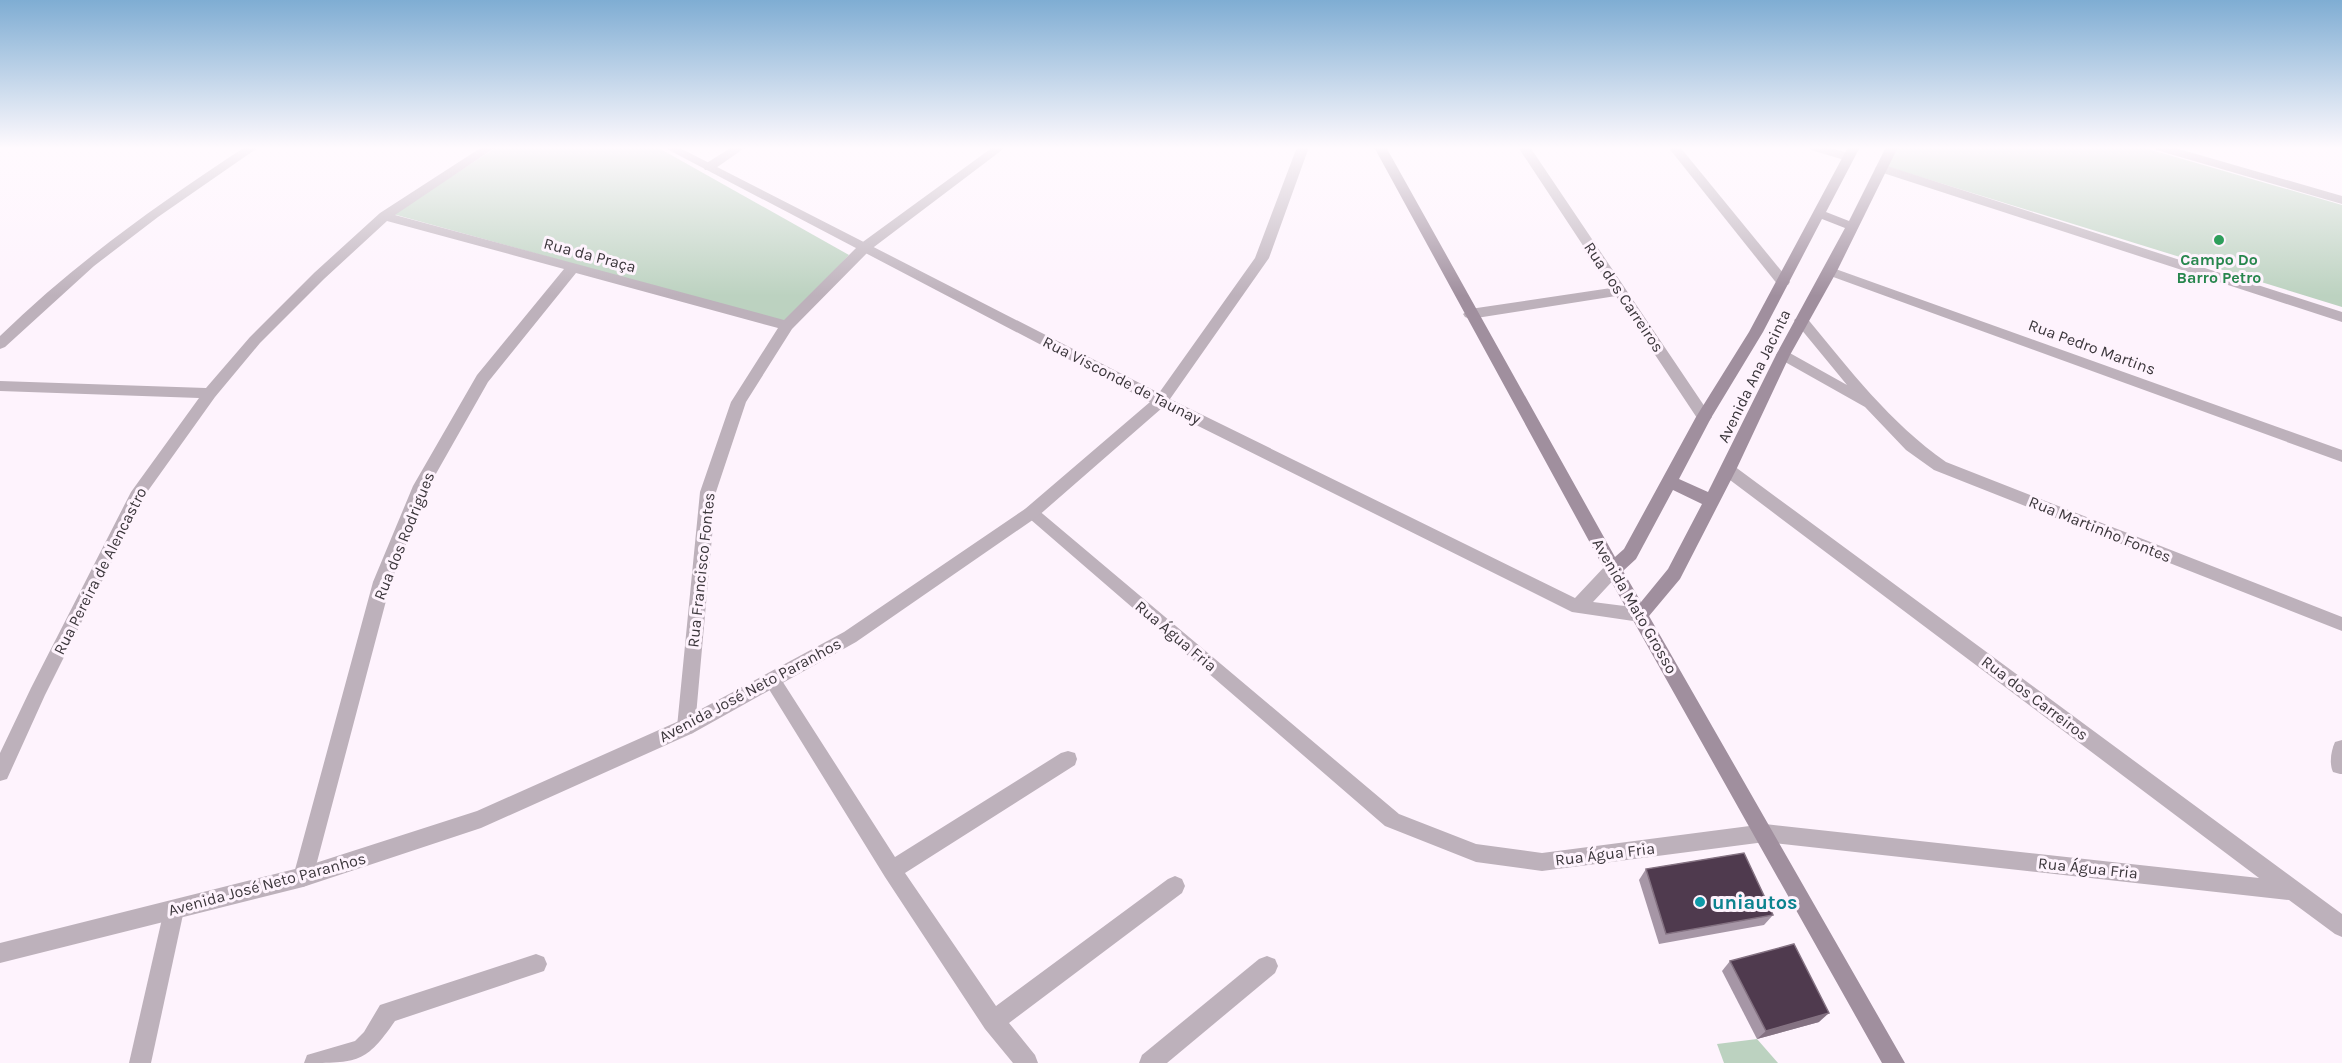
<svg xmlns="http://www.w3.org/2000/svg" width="2342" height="1063" font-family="Karla,sans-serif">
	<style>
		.green { fill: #bcd2c0 }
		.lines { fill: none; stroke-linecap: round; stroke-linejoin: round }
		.minor { fill: #bdb1bb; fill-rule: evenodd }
		.tertiary { fill: #bdb1bb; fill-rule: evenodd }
		.secondary { fill: #a08f9e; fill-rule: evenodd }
		.wall { fill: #a696a6 }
		.shaded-wall { fill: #847282 }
		.building { fill: #4f3a4e; stroke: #847282; stroke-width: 1.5 }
		.leisure-dot { fill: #2e9e5b; stroke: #fef3fd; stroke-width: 2 }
		.culture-dot { fill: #0f9aa8; stroke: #fef3fd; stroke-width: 2 }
		.labels { text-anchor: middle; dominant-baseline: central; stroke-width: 6; stroke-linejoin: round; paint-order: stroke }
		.street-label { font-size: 16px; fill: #3b363b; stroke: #fef3fd }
		.leisure-label { font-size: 16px; font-weight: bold; fill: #27864d; stroke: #fef3fd }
		.near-culture-label { font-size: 20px; font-weight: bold; fill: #0d838f; stroke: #fef3fd; text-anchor: start }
	</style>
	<rect width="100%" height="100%" fill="#fef3fd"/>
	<g class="green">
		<path d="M497,147h160l192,108 -62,68 -394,-109z"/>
		<path d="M1896,147h245l201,58v102l-457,-141z"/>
		<path d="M1757,1039l21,24h-54l-7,-19z"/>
	</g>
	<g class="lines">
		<g class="minor">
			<path d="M245,147h14l-101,70 -64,49 -89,81 -5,2v-13c75,-73 158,-132 245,-189z"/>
			<path d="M482,147h14l-101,68 389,105 76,-76 133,-97h13l-136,103 -78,79 -46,73 -30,90 -21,235 -2,6 -7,2 -7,-2 -2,-6 23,-235 31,-90 47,-74 -202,-55 -88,109 -59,104 -38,96 -78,295 -3,7 -7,3 -7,-3 -3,-7 80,-295 40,-96 64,-111 87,-106 -177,-48 -63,58 -64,64 -45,54 -70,98 -100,200 -38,84 -7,2v-28l31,-65 100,-196 68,-94 -199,-7v-10l206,7 44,-51 64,-64 66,-60z"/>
			<path d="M732,147h14l-33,23h-8l-2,-3 2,-3z"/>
			<path d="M1518,147h12l179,266 3,4 -3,4h-10l-83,-125 -146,23 -5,-2 -2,-3 7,-5 141,-21z"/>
			<path d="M1668,147h12l108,132 2,3 -2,3h-10z"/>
			<path d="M1809,147h18l25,7 2,3 -6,4 -37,-11z"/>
			<path d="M2154,147h18l170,49v8l-186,-54z"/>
			<path d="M1881,164l461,148v10l-465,-151 -2,-3z"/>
			<path d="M1830,267l512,183v12l-517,-188 -2,-3 2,-3z"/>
			<path d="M1801,315l5,2c43,52 84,106 140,145l396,155v14l-408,-161 -28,-20 -41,-43 -87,-49 -2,-3 2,-3h10l59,33 -51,-62 -2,-3z"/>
			<path d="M1728,464l6,2 608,448v23l-7,-3 -46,-34 -524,-58 -223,29 -66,-9 -91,-36 -362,-313 2,-4 6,-2 6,2 362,305 77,30 66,9 223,-29 494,54 -537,-404 -2,-4 2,-4z"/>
			<path d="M773,673l6,3 116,181 166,-104 7,-2 7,2 2,6 -2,6 -170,108 91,133 172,-127 7,-3 7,3 3,7 -3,7 -173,130 26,32 3,8h-25l-28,-34 -100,-152 -118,-191 -3,-5 3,-5z"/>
			<path d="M2342,740v34h-2l-7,-2c-4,-9 -2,-21 2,-30z"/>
			<path d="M174,900l7,3 3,7 -33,153h-22l35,-153 3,-7z"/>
			<path d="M536,954l8,3 3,7 -3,7 -149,50c-29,42 -37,42 -91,42l3,-8 48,-14 9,-9 16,-27z"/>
			<path d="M1267,956l8,3 3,7 -3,7 -108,90h-28l3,-8 117,-96z"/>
		</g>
		<path class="tertiary" d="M663,147h15l481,246 96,-135 42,-111h12l-40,111 -99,141 405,199 32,-34 6,-2 6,2 2,5 -2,5 -26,28 47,6 6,2 3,5 -3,5 -6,2 -68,-10 -410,-204 -125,109 -181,125 -163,91 -212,95 -178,59 -303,76v-20l303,-76 174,-56 202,-90 165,-89 181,-123 125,-107z"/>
		<path class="secondary" d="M1374,147h12l229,410 9,-8 72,-132 53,-85 99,-185h12l-34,65 23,9 37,-74h12l-61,124 -47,84 -54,115 -56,109 -31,37 256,447h-23l-275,-489zM1822,219l23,9 -69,127 -68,137 -29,-13 32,-61 52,-86zM1673,490l29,14 -34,65 -27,33 -18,-31 13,-12z"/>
	</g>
	<g class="wall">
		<path d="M1646,869l127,46 -9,10 -105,19 -20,-64z"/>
		<path d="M1730,961l89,61 -62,17 -35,-68z"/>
	</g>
	<path class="shaded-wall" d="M1829,1013l-10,9 -62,17 9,-8z"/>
	<g class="building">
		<path d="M1744,853l29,62 -107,19 -20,-65z"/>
		<path d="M1794,944l35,69 -63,18 -36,-70z"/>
	</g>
	<linearGradient id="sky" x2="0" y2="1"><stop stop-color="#7fadd3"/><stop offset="0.5" stop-color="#fffafe"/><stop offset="1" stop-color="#fffafe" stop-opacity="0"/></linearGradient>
	<rect width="2342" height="296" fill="url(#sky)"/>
	<circle class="leisure-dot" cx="2219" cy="240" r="6"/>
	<circle class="culture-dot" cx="1700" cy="902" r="6"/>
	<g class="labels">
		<g class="street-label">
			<text transform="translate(590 255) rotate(15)">Rua da Praça</text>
			<text transform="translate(1624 297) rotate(56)">Rua dos Carreiros</text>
			<text transform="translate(2092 347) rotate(20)">Rua Pedro Martins</text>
			<text transform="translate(1754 376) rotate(-64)">Avenida Ana Jacinta</text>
			<text transform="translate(1122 380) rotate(27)">Rua Visconde de Taunay</text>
			<text transform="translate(2100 529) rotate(22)">Rua Martinho Fontes</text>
			<text transform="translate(404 536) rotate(-68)">Rua dos Rodrigues</text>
			<text transform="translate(701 570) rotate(-84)">Rua Francisco Fontes</text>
			<text transform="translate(100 571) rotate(-63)">Rua Pereira de Alencastro</text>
			<text transform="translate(1635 606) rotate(60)">Avenida Mato Grosso</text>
			<text transform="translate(1176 636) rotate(40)">Rua Água Fria</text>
			<text transform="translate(750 690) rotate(-28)">Avenida José Neto Paranhos</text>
			<text transform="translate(2035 698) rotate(37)">Rua dos Carreiros</text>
			<text transform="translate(1605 854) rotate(-7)">Rua Água Fria</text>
			<text transform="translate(2088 868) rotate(6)">Rua Água Fria</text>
			<text transform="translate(267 884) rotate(-15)">Avenida José Neto Paranhos</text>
		</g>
		<g class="leisure-label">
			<text x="2219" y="259">Campo Do<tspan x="2219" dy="18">Barro Petro</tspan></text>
		</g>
		<g class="near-culture-label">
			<text x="1712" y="902">uniautos</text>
		</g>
	</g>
</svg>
